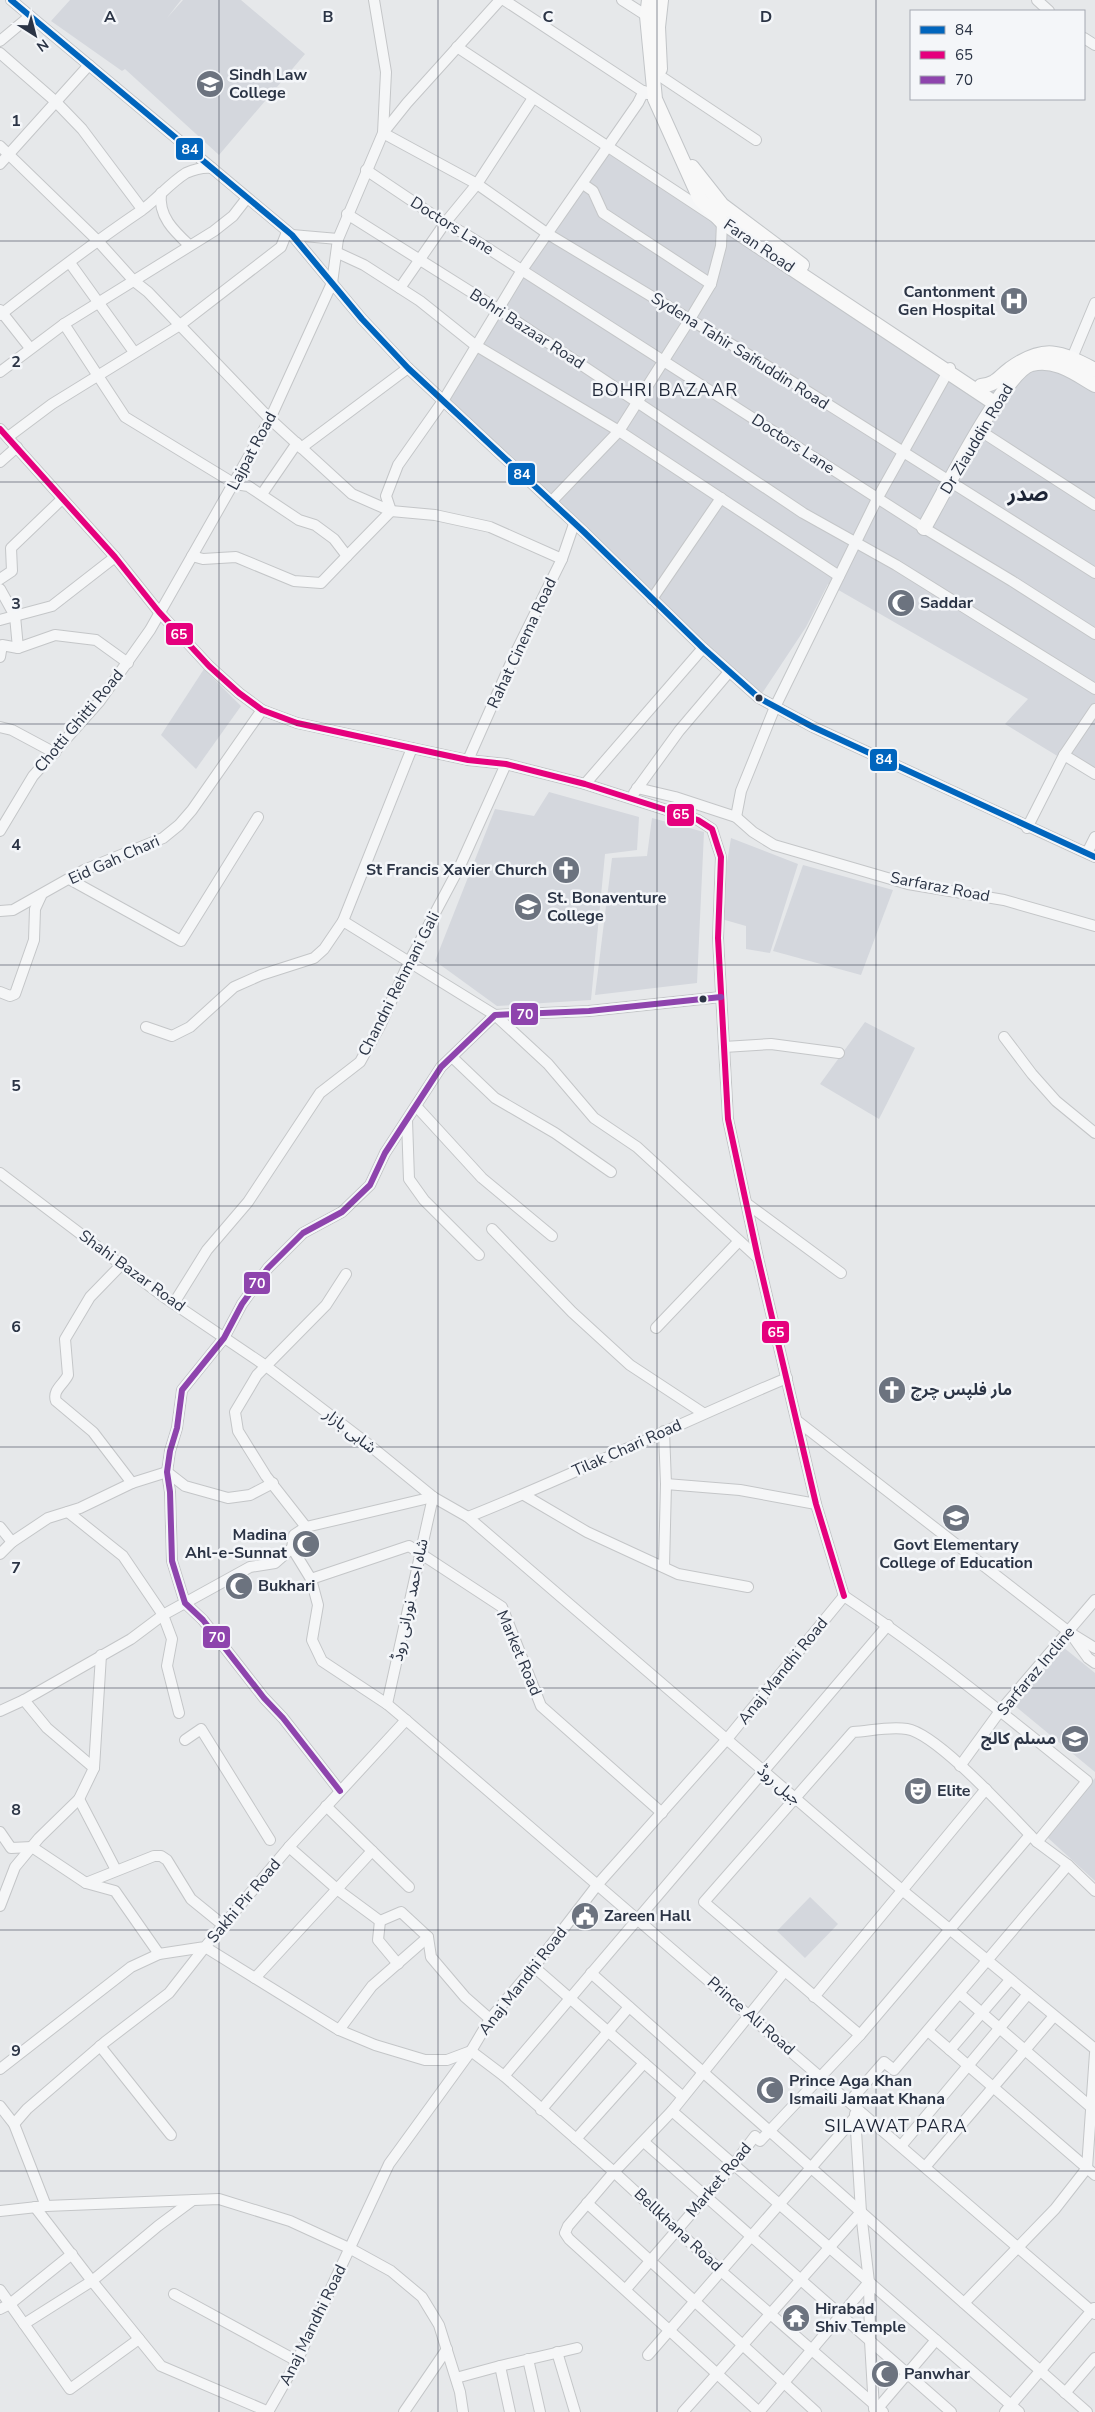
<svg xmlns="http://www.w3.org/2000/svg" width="1095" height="2412" font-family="'Nunito Sans','Noto Sans Arabic',sans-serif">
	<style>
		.built { fill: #d4d7dd }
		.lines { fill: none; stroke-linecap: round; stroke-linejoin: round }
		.minor-casing { stroke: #c4c6c8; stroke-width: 12 }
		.major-casing { stroke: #c2c5c8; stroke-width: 16 }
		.minor { stroke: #f5f6f7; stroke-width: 10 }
		.major { stroke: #f8f8f8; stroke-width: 14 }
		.bus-1-casing { stroke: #f4f6f9; stroke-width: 10 }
		.bus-2-casing { stroke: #f4f6f9; stroke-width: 10 }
		.bus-3-casing { stroke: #f4f6f9; stroke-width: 10 }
		.bus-1 { stroke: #0065bd; stroke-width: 6 }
		.bus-2 { stroke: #e5007d; stroke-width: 6 }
		.bus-3 { stroke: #8e44ad; stroke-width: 6 }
		.grid { fill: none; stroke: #2b3445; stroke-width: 1; stroke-opacity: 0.55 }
		.bus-dot { fill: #2b3445; stroke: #f4f6f9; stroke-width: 2 }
		.labels { text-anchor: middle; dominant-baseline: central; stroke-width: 5; stroke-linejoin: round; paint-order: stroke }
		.poi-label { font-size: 16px; font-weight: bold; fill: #2b3445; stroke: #f4f6f9; text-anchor: start }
		.street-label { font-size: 16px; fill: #2b3445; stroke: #f4f6f9 }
		.neighbourhood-label { font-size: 18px; letter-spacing: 1px; fill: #1d2536; stroke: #f4f6f9 }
		.district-label { font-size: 21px; font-weight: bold; fill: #1d2536; stroke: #f4f6f9 }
		.grid-label { font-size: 16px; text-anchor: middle; font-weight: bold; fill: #2b3445; stroke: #f4f6f9; stroke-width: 5; stroke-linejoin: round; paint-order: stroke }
		.line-badge { stroke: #f4f6f9; stroke-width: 2 }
		.badge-label { font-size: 14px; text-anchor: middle; font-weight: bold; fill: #fff }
	</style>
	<rect width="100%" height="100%" fill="#e6e8ea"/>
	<g class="built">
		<path d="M70,0h111l-14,18 16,-18h58l64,54 -86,101 -94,-86 -3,2 -71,-50z"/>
		<path d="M607,147l374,239 40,-23 74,7v409l-90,-55 23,-25 -200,-115 -22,43 -47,71 -316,-297z"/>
		<path d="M204,669l37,37 -45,63 -35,-34z"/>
		<path d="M549,792l90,25 -2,33 -32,4 -14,146 -94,6 -62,-45 60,-152 39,7z"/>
		<path d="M652,818l52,14 -7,151 -102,12 17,-137 35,-2z"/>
		<path d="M731,838l67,26 -28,89 -24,-4v-23l-28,-8z"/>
		<path d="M803,865l90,25 -32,85 -88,-24z"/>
		<path d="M865,1022l50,26 -36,71 -59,-35z"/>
		<path d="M1063,1647l32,26v99l-81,-67z"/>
		<path d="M1095,1778v103l-48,-44z"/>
		<path d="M810,1897l28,27 -33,34 -28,-27z"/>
	</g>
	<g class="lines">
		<defs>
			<g id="minor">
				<path d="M11,0l281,235 70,84 46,49 176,164 119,116 56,50 54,29 282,130"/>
				<path d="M500,0l-93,103 -24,30 94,51 71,50 216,130 331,209"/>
				<path d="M504,0l143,94"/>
				<path d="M622,0l25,16"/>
				<path d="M1037,0l12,11"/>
				<path d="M1084,38l11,7"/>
				<path d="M0,41l30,-25"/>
				<path d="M457,47l265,175 -1,24 -10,38 -21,35 -71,112 -68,71"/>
				<path d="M0,53l55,48 27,28 60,80"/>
				<path d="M660,76l96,64"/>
				<path d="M0,146l97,94 37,41 14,11 122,127 82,75 39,17 44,4 55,12 72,32"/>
				<path d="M0,164l89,-99"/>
				<path d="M366,170l79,53 22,12 457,293 88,53 83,53"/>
				<path d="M583,184l10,7 10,22 108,71"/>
				<path d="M161,193c-3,23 13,38 28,52"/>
				<path d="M347,214l151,95 305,204 93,52 199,124"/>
				<path d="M292,235l46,4"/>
				<path d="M338,253l26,12 56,36 55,44 144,86 220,145"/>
				<path d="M70,263l64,89"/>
				<path d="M400,288l45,-65 32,-39 56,-86"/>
				<path d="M0,310l30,38"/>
				<path d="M0,315c46,-36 93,-72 142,-105 15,-11 28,-27 44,-37 9,-4 16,-6 26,-5"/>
				<path d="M64,324l61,93 110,67 13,2 51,34 16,5 19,14 13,17 44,-45 -5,-15 12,-31 45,-64 79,-131 116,-167 6,-12"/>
				<path d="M1072,358l23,-55"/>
				<path d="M0,372l64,-48 150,-93 19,-15 14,-18"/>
				<path d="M0,429l115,128 44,55 50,54 30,27 23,17 35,13 115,25 56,12 38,4 79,20 113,36 14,9 9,28 -3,81 10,181 30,139 58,246 28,92"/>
				<path d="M979,430l116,75"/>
				<path d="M8,437l44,-33 128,-79 101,-78 6,-15"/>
				<path d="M301,448l107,-80"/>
				<path d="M0,462l17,-15"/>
				<path d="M262,494l35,-51"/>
				<path d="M192,556l11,3 33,-2 58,24 27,2 26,-27"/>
				<path d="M0,579l12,-8 -1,-23 51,-49"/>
				<path d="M0,589l15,27 3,32"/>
				<path d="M652,599l69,-101"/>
				<path d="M0,620l52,-14 63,-49"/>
				<path d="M0,657l2,-12 16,3 37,-13 41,5 32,23"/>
				<path d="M0,727l12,3 43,23"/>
				<path d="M1064,755l31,19"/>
				<path d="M468,760l46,-104 48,-97 12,-35"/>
				<path d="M585,784l118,-136"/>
				<path d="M637,788l38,9 61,20 17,15 21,13 134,39 96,16 91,26"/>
				<path d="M634,793l45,-62 50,-59"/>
				<path d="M736,817l5,-26 34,-84 102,-208 73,-131"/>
				<path d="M1027,828l37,-73 31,-46"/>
				<path d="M0,831l33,-55 66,-74 51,-72 120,-211 62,-136 6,-44 45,-106 3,-61 -12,-72"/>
				<path d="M1087,853l8,-16"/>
				<path d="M69,879l112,62 77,-124"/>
				<path d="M0,911l13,-1 71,-40 79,-32 16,-13 13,-15 70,-100"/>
				<path d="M343,921l69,-173"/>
				<path d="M0,992l10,4 5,-2 19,-54 1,-31 6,-13"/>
				<path d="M146,1027l26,9 18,-9 44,-40 27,-12 53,-17 10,-9 19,-28 152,94 53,49 46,54 43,29 121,111"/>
				<path d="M1004,1037l28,37 24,27 39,32"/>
				<path d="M724,1047l47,-3 68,9"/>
				<path d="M452,1057l43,41 60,35 56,39"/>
				<path d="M416,1106l66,72 70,58"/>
				<path d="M407,1120l2,59 15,21 55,55"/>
				<path d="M0,1173l164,124 102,69 102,78 65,53 35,20 434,373 193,159"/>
				<path d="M746,1203l95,70"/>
				<path d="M492,1229l80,83 58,53 73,48"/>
				<path d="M122,1264l-32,33 -25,42 3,36c-4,9 -16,15 -12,26l37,31 39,51"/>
				<path d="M174,1303l33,-53 41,-48 72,-109 40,-31 21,-38 28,-62 51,-96 46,-102"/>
				<path d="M656,1328l83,-87"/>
				<path d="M796,1420l273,212 26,16"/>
				<path d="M167,1472l18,14 43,12 22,-3 23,-12"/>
				<path d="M666,1484l74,6 76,14"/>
				<path d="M524,1495l63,37 91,42 70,13"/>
				<path d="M68,1512l55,44 40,59 9,24 -5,27 12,47"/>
				<path d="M468,1517c108,-43 212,-94 319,-139"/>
				<path d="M0,1527l12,15"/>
				<path d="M306,1527l-40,-51 -28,-45 -3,-19 22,-37 69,-70 20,-31"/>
				<path d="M292,1548l19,31"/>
				<path d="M0,1554l12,-12 36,-24 32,-10 52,-25 35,-11"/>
				<path d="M664,1567l2,-83 -2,-53"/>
				<path d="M844,1596c85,57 164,121 243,185l-50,61 31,23 27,26"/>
				<path d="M1073,1637l15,21 7,5"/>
				<path d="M24,1700l23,28 47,40"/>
				<path d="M387,1704l46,-207"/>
				<path d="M0,1711l24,-11 107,-61 32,-24 87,-48 25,-4 17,-15 2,-13 12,-8 127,-30"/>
				<path d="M185,1740l16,-11 69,111"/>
				<path d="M960,1766l40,-55 95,-111"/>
				<path d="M340,1791l-57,-73 -19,-20 -61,-78 -18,-17 -13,-42 -2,-69 -3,-20 3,-21 7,-23 5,-38 42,-52 18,-34 26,-36 35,-35 39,-21 28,-27 15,-32 56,-86 54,-52 94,-4 132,-14"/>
				<path d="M79,1799l37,71"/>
				<path d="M326,1806l83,81"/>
				<path d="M662,1813l-121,-107 -39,-99 -93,-61 -98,33 7,26 -6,35 10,21 65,43 19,16 689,594"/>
				<path d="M0,1832l11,16 21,-1 54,36 29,8 44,63"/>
				<path d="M289,1847l49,43 42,31 21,-9 27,25 3,20 34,40 25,22"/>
				<path d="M86,1883l68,-27h7l6,4 24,39 32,26"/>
				<path d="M0,1906l15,-39 24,-29 40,-39 15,-31 7,-113"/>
				<path d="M380,1921l-2,19 20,24"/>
				<path d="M534,1967l148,129"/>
				<path d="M591,1973l496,439"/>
				<path d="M255,1978l117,-127"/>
				<path d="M960,1994l133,115"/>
				<path d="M814,1997l172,-208"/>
				<path d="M339,2030l33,-44 56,-49"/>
				<path d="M928,2031l167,144"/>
				<path d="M860,2035l170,-200"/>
				<path d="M100,2046l71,89"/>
				<path d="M950,2050l60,-70"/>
				<path d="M0,2069l131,-102 28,-13 46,-7 84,-100 117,-127"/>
				<path d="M504,2076l384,-451"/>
				<path d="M850,2101l34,-39 10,8 174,-205"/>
				<path d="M0,2106l14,18 32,82"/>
				<path d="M541,2110l88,-103"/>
				<path d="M672,2111l347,301"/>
				<path d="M855,2114l6,98 8,70 1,59 4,68"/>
				<path d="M14,2124l13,-15 78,-67 64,-49 36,-46 134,83 36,15 50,15h22l24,-9 33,25 110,96 107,99 162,141"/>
				<path d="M576,2139l68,-76"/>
				<path d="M644,2142l307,270"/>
				<path d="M901,2146l127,-152"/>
				<path d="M925,2167l129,-151"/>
				<path d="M587,2203l229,209"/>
				<path d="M35,2207l57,74 69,85 108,46"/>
				<path d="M0,2211l46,-5 173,-7 71,22 61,28 40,22 31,26 17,28 21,67 3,20"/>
				<path d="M626,2289l108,-125 21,-28 5,5 100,-106 -156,-133 149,-170c17,-1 37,-6 54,-3 31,5 105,88 130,113"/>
				<path d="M0,2290l70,99 69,-50"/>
				<path d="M174,2294l123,67"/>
				<path d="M964,2303l91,-94 32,-41 8,-115"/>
				<path d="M0,2309l10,-5 62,-50"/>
				<path d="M24,2324l68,-43 66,-55 35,-26"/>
				<path d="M557,2352l18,60"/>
				<path d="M648,2355l208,-239"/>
				<path d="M528,2359l12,53"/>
				<path d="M500,2366l77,-18"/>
				<path d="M456,2378l44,-12 10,46"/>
				<path d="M1065,2393l30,-35"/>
				<path d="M878,2408l58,-68"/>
				<path d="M268,2412l29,-51 92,-197 82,-113 19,-32 44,-52 64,-83 129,-145 117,-143"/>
				<path d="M404,2412l43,-63"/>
				<path d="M683,2412l178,-200"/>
				<path d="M759,2412l-190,-173 -4,-6 3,-7 46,-54 58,-61 112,-139"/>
				<path d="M759,2412l110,-130"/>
				<path d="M1005,2412l89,-104"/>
			</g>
			<g id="major">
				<path d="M649,0l-2,16 8,83 45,100 22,23 274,182"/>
				<path d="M660,69l-2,-42 3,-27"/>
				<path d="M692,167l30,38 80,60"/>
				<path d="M981,386c16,-2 17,-8 29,-17 35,-25 50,-17 85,1"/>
				<path d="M924,528c17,-29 81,-158 108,-164 23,-6 44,10 63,21"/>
			</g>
		</defs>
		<use href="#minor" class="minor-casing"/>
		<use href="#major" class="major-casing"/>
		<use href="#minor" class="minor"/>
		<use href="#major" class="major"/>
		<defs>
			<path id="bus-1" d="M11,0l281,235 70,84 46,49 176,164 119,116 56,50 54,29 282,130"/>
			<path id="bus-2" d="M0,429l115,128 44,55 50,54 30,27 23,17 35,13 115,25 56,12 38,4 79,20 113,36 14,9 9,28 -3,81 10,181 30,139 58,246 28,92"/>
			<path id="bus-3" d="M340,1791l-57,-73 -19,-20 -61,-78 -18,-17 -13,-42 -2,-69 -3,-20 3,-21 7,-23 5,-38 42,-52 18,-34 26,-36 35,-35 39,-21 28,-27 15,-32 56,-86 54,-52 94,-4 132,-14"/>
		</defs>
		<use href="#bus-1" class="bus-1-casing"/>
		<use href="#bus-2" class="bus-2-casing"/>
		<use href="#bus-3" class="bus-3-casing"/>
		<use href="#bus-1" class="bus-1"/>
		<use href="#bus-2" class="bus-2"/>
		<use href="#bus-3" class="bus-3"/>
	</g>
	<path class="grid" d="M219,0v2412M438,0v2412M657,0v2412M876,0v2412M0,241h1095M0,482h1095M0,724h1095M0,965h1095M0,1206h1095M0,1447h1095M0,1688h1095M0,1930h1095M0,2171h1095"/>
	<defs>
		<symbol id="university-disc" viewBox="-11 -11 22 22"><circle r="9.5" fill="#6c737f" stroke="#f4f6f9"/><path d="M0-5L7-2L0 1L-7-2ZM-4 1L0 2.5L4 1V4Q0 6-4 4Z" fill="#fff"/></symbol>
		<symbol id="hospital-disc" viewBox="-11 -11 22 22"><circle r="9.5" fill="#6c737f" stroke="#f4f6f9"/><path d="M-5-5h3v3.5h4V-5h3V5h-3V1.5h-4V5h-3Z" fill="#fff"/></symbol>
		<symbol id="mosque-disc" viewBox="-11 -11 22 22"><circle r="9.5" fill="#6c737f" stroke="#f4f6f9"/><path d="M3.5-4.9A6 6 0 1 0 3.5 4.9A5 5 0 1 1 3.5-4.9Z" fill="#fff"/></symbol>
		<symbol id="church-disc" viewBox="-11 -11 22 22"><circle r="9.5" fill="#6c737f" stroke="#f4f6f9"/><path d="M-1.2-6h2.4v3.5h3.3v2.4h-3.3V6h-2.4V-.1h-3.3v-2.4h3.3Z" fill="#fff"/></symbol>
		<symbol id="theatre-disc" viewBox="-11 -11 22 22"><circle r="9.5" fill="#6c737f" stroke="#f4f6f9"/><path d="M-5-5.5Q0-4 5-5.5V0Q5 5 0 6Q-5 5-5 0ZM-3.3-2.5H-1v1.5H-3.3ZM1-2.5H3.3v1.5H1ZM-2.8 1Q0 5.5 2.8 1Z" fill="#fff"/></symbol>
		<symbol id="civic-disc" viewBox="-11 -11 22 22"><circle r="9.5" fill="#6c737f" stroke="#f4f6f9"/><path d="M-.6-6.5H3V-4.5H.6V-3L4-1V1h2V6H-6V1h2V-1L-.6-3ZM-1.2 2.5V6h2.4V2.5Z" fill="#fff"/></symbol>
		<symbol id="temple-disc" viewBox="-11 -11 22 22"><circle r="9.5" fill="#6c737f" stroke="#f4f6f9"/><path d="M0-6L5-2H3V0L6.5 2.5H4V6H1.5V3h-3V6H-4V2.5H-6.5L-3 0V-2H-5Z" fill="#fff"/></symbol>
	</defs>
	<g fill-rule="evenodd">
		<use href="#university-disc" x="194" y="68" width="32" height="32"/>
		<use href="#hospital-disc" x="998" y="285" width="32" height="32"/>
		<use href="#mosque-disc" x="885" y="587" width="32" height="32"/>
		<use href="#church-disc" x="550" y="854" width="32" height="32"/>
		<use href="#university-disc" x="512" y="891" width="32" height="32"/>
		<use href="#church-disc" x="876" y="1374" width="32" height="32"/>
		<use href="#university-disc" x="940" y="1502" width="32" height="32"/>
		<use href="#mosque-disc" x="290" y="1528" width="32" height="32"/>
		<use href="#mosque-disc" x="223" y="1570" width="32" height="32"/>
		<use href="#university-disc" x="1059" y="1723" width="32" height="32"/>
		<use href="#theatre-disc" x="902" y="1775" width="32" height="32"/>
		<use href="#civic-disc" x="569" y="1900" width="32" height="32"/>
		<use href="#mosque-disc" x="754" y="2074" width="32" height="32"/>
		<use href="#temple-disc" x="780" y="2302" width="32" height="32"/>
		<use href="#mosque-disc" x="869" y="2358" width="32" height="32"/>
	</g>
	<g class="bus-dot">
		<circle cx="759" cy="698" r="4.5"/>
		<circle cx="703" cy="999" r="4.5"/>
	</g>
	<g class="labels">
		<g class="poi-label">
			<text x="229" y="75">Sindh Law<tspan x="229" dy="18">College</tspan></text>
			<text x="995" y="292" text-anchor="end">Cantonment<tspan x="995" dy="18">Gen Hospital</tspan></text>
			<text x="920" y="603">Saddar</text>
			<text x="547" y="870" text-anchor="end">St Francis Xavier Church</text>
			<text x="547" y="898">St. Bonaventure<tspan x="547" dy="18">College</tspan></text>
			<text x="911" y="1390">مار فلپس چرچ</text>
			<text x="287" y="1535" text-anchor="end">Madina<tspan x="287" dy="18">Ahl-e-Sunnat</tspan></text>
			<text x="956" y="1545" text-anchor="middle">Govt Elementary<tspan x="956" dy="18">College of Education</tspan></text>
			<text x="258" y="1586">Bukhari</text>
			<text x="1056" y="1739" text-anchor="end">مسلم کالج</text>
			<text x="937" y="1791">Elite</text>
			<text x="604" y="1916">Zareen Hall</text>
			<text x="789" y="2081">Prince Aga Khan<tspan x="789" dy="18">Ismaili Jamaat Khana</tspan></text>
			<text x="815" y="2309">Hirabad<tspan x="815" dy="18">Shiv Temple</tspan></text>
			<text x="904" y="2374">Panwhar</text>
		</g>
		<g class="street-label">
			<text transform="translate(452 226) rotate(32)">Doctors Lane</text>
			<text transform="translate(759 246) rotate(34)">Faran Road</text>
			<text transform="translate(527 329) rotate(33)">Bohri Bazaar Road</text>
			<text transform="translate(740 351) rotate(32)">Sydena Tahir Saifuddin Road</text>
			<text transform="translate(977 439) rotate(-59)">Dr Ziauddin Road</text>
			<text transform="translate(793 444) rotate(33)">Doctors Lane</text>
			<text transform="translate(252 451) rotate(-62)">Lajpat Road</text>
			<text transform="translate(522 643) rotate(-65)">Rahat Cinema Road</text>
			<text transform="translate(79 721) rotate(-50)">Chotti Ghitti Road</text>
			<text transform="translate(114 860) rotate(-24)">Eid Gah Chari</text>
			<text transform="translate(940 887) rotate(11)">Sarfaraz Road</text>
			<text transform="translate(399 984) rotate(-63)">Chandni Rehmani Gali</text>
			<text transform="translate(132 1271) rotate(36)">Shahi Bazar Road</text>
			<text transform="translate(350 1431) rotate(38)">شاہی بازار</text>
			<text transform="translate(627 1448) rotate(-24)">Tilak Chari Road</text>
			<text transform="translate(410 1600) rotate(-78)">شاہ احمد نورانی روڈ</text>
			<text transform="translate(519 1653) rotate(67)">Market Road</text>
			<text transform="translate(783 1671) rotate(-51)">Anaj Mandhi Road</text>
			<text transform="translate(1036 1671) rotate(-50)">Sarfaraz Incline</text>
			<text transform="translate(779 1785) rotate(41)">جیل روڈ</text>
			<text transform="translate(244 1901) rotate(-50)">Sakhi Pir Road</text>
			<text transform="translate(523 1981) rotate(-52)">Anaj Mandhi Road</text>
			<text transform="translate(751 2016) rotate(41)">Prince Ali Road</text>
			<text transform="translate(719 2180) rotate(-50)">Market Road</text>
			<text transform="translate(678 2230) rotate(43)">Bellkhana Road</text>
			<text transform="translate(313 2325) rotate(-64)">Anaj Mandhi Road</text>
		</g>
		<g class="neighbourhood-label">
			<text x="665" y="390">BOHRI BAZAAR</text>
			<text x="896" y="2126">SILAWAT PARA</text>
		</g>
		<g class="district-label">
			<text x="1028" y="494">صدر</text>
		</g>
	</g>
	<g class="grid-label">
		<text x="110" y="22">A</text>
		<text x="328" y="22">B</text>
		<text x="548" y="22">C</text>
		<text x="766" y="22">D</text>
		<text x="16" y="126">1</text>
		<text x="16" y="367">2</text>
		<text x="16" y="609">3</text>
		<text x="16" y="850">4</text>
		<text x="16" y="1091">5</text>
		<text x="16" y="1332">6</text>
		<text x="16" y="1573">7</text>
		<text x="16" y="1815">8</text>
		<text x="16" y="2056">9</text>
	</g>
	<g class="line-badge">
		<rect x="175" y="137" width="29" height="24" rx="5" fill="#0065bd"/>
		<rect x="507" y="462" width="29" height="24" rx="5" fill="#0065bd"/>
		<rect x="165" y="622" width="29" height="24" rx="5" fill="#e5007d"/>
		<rect x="869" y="748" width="29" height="24" rx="5" fill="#0065bd"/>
		<rect x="666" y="803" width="29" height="24" rx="5" fill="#e5007d"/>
		<rect x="510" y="1002" width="29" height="24" rx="5" fill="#8e44ad"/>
		<rect x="243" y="1271" width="28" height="24" rx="5" fill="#8e44ad"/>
		<rect x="761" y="1320" width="29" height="24" rx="5" fill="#e5007d"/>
		<rect x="202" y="1625" width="29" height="24" rx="5" fill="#8e44ad"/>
	</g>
	<g class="badge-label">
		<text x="190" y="154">84</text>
		<text x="522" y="479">84</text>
		<text x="179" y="639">65</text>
		<text x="884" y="764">84</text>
		<text x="681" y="819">65</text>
		<text x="525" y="1019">70</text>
		<text x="257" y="1288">70</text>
		<text x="776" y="1337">65</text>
		<text x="217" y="1642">70</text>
	</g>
	<rect x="910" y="10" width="175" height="90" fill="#f4f6f9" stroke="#a4a8b1"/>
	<rect x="920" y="26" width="25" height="8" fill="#0065bd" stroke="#a4a8b1"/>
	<text x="955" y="35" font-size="15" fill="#2b3445">84</text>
	<rect x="920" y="51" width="25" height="8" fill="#e5007d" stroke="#a4a8b1"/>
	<text x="955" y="60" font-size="15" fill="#2b3445">65</text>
	<rect x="920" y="76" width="25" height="8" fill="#8e44ad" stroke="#a4a8b1"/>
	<text x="955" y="85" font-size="15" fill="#2b3445">70</text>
	<g transform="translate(35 35) rotate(144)" stroke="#f4f6f9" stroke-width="4" paint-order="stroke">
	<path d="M0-4L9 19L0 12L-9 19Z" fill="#2b3445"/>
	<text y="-8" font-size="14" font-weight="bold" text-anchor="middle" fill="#2b3445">N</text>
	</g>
</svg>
